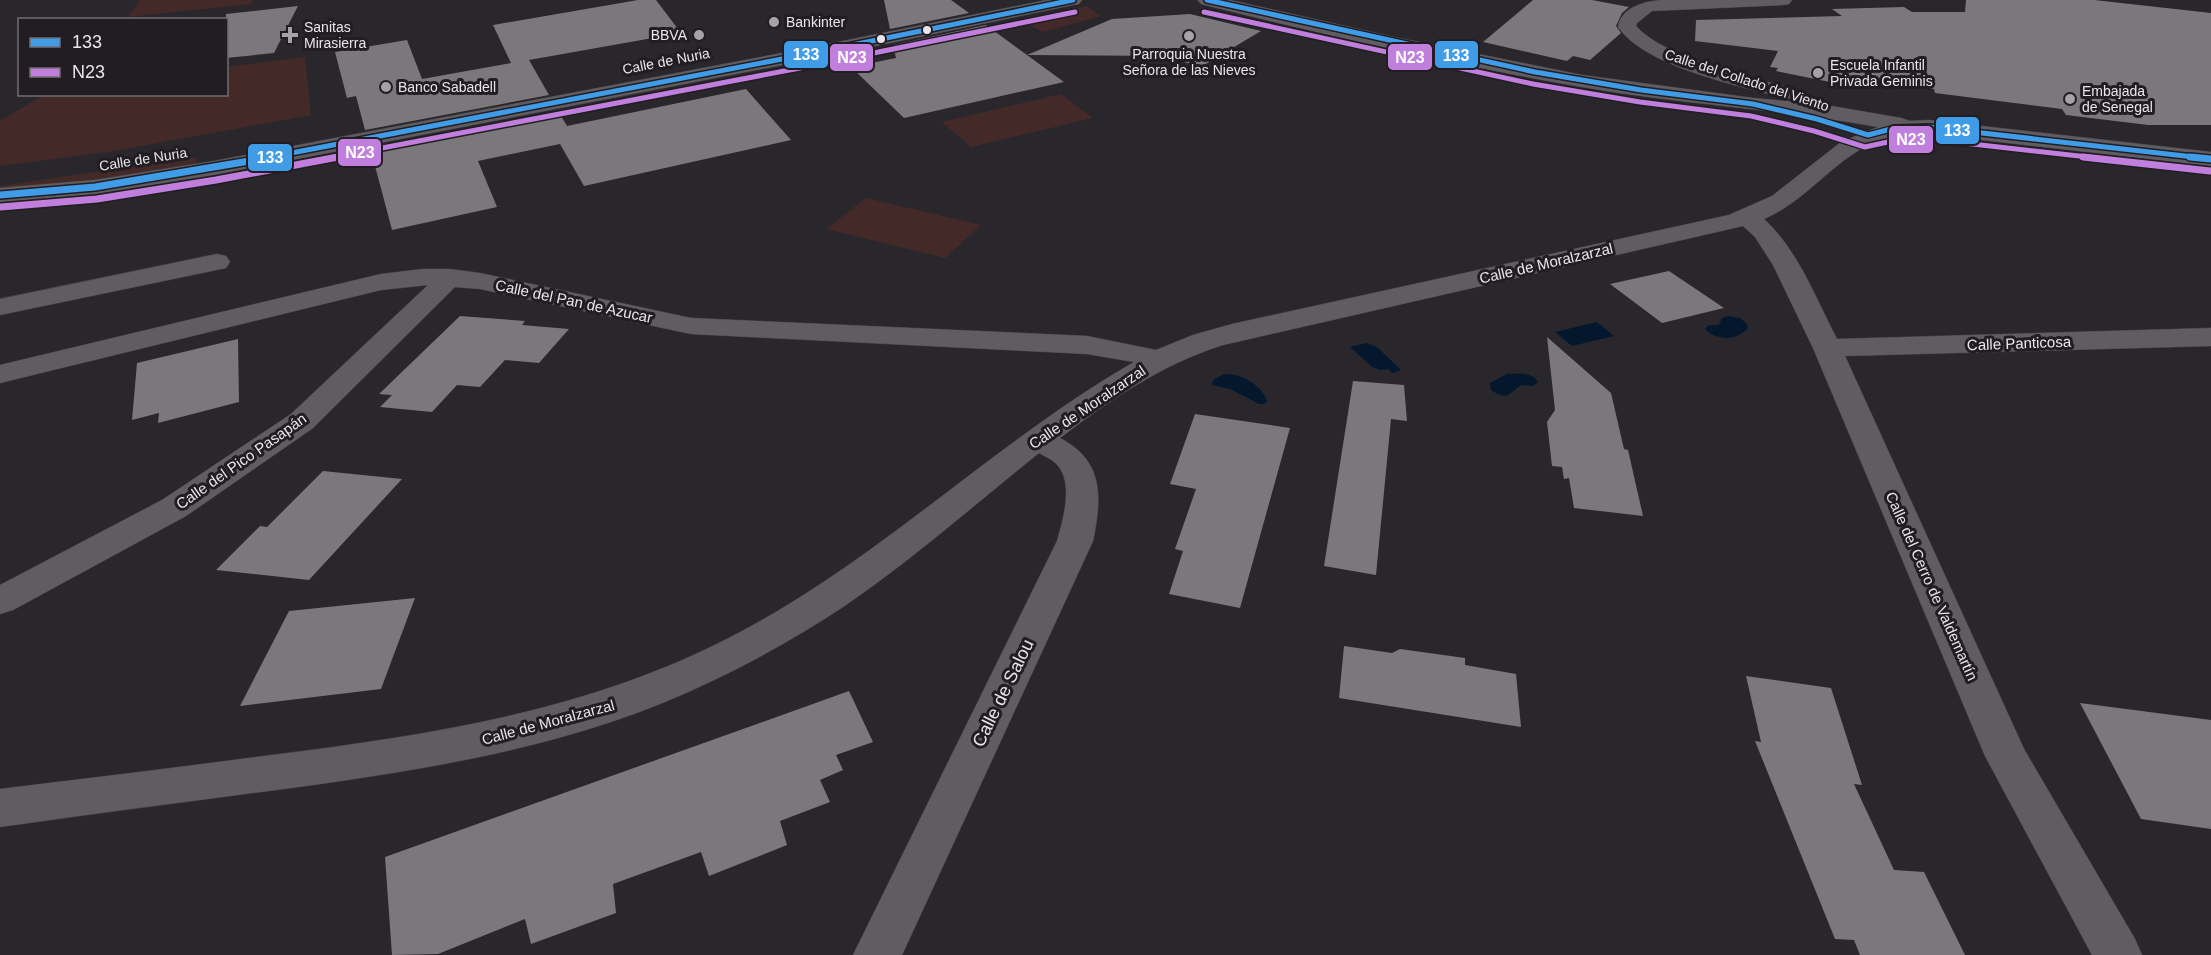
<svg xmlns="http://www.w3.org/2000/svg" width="2211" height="955" font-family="Arial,sans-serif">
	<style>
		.green { fill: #432a28 }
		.water { fill: #04172c }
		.building { fill: #7b787b }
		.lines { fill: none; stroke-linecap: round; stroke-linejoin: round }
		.street-casing { stroke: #454446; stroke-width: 1 }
		.street { fill: #5f5d61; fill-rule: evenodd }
		.bus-1-far1-casing { stroke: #211d22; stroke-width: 8 }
		.bus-1-casing { stroke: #211d22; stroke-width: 10 }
		.bus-2-far1-casing { stroke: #211d22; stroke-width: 8 }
		.bus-2-casing { stroke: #211d22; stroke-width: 10 }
		.bus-1-far1 { stroke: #409ce6; stroke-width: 5 }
		.bus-1 { stroke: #409ce6; stroke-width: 7 }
		.bus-2-far1 { stroke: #c07fdc; stroke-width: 5 }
		.bus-2 { stroke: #c07fdc; stroke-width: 7 }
		.poi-dot { fill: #a5a3a7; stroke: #211d22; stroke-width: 2 }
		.bus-dot { fill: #e8e6ea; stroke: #211d22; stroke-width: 2 }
		.labels { text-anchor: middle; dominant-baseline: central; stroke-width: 6; stroke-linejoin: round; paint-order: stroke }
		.far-poi-label { font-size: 14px; fill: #e8e6ea; stroke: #211d22; text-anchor: start }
		.far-street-label { font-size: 14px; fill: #e8e6ea; stroke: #211d22 }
		.street-label { font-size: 15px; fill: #e8e6ea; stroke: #211d22 }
		.near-street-label { font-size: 18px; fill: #e8e6ea; stroke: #211d22 }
		.line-badge { stroke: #211d22; stroke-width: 2 }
		.badge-label { font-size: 16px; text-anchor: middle; font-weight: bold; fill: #fff }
	</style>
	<rect width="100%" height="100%" fill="#29272b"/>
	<g class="green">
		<path d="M140,0h113l-2,4 -123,13z"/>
		<path d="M1087,6l14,10 -58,16 -19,-10 5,-5z"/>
		<path d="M305,57l6,58 -197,36 -114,15v-45l43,-26 183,-1 1,-27z"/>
		<path d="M1061,94l32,24 -122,29 -29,-25z"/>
		<path d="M196,157l1,8 -94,15 -103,10v-4z"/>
		<path d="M866,198l115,27 -36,33 -119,-29z"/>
	</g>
	<g class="water">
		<path d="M1728,316l12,2 7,6 1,4c-11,13 -32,13 -43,1l4,-4h10l3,-7z"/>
		<path d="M1597,322l17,14 -42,10 -17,-14z"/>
		<path d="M1366,343l11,4 24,23 -9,3 -4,-4 -7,1 -9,-3 -22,-20z"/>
		<path d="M1224,374c17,-1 38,11 43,27l-2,3h-6l-29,-15 -18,-4 1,-5z"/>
		<path d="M1507,374c11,-1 25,-2 31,8l-5,4 -12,-1c-12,9 -14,16 -30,5l-1,-7z"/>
	</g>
	<g class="building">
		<path d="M638,0h18l25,33 -152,27 20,35 -184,35 -9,-34 -9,2 -12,-46 72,-12 15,39 89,-16 -18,-38z"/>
		<path d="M884,0h67l18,13 -79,16z"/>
		<path d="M1533,0h59l37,7 -7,6 -6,13 5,7 -31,27 -17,-4 -6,5 -84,-19z"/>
		<path d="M1966,0h128l117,13v112h-63l-82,-10 -4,-6 -127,-16 -1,-4 -90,-11 -4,6 -64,-13 2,-3 -8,-1 8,-16 -83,-10 1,-21 146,-4 -10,-7 72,-2 8,5h53z"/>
		<path d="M298,6l-24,47 -48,5v-44z"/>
		<path d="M1190,14l71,17 -57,34 -17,-2 -18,-7 -142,-1 85,-36z"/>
		<path d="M986,25l78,57 -160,36 -53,-51 45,-9 -3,-13z"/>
		<path d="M746,89l45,51 -207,46 -24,-42 -82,17 19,46 -105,23 -22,-83 188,-36 9,15z"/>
		<path d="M1669,271l55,37 -62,15 -52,-39z"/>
		<path d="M460,316l65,5 -3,4 47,4 -30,34 -34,-3 -25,27 -23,-2 -25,27 -52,-5 12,-12 -13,-1z"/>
		<path d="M1547,337l64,56 13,56 4,1 15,66 -69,-8 -5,-30 -5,1 -2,-12 -10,-1 -5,-44 8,-12z"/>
		<path d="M238,339l1,63 -81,21 1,-10 -27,7 5,-57z"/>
		<path d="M1353,381l51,4 3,36 -16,-2 -15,156 -52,-9z"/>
		<path d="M1195,414l95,14 -50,180 -71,-14 14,-43 -8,-2 21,-60 -26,-5z"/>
		<path d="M323,471l79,8 -93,101 -93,-10 44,-44 7,1z"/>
		<path d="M415,598l-34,91 -141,17 49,-95z"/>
		<path d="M1344,646l48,7 8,-4 65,9v7l51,9 5,53 -182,-29z"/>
		<path d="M1746,676l85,12 31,97 -8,-1 40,86 30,2 41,83h-105l-6,-15 -19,-1 -80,-198 6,1z"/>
		<path d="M849,691l24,51 -37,13 7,15 -23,10 10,22 -50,19 7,24 -78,31 -8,-24 -88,32 3,29 -85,31 -6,-25 -87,35 -46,1 -7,-98z"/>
		<path d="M2080,703l131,17v109l-70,-10z"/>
	</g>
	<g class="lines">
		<defs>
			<g id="street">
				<path d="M1047,0h35l-3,4 -6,1 -275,57 -584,113 -119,19 -95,8v-14l95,-8 119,-19 584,-111z"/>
				<path d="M1198,0h32l164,37 188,38 171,23 67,6 81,14 9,3 19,-1 282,32v14l-282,-32c-15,0 -31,0 -46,5 -46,15 -74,61 -119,80 34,31 52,80 73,120l374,-11v18l-366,10 179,393 111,190 7,16h-50l-107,-199 -172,-408 -40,-83 -18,-28 -12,-11 -520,119c-61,19 -113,55 -163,93 44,23 42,59 33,103l-191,414h-49l204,-414c6,-21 16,-55 2,-74 -5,-7 -13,-10 -20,-14 -65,52 -127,107 -196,154 -41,27 -85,52 -129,73 -136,67 -290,90 -438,110 -92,12 -184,24 -276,37v-38c91,-11 181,-22 272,-34 165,-21 324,-45 472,-125 140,-75 253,-189 390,-268l-47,-8 -396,-20 -211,-45 -25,-2 -142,141 -127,88 -173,94 -13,4v-29l162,-85 129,-86 137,-129 -47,5 -381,93v-18l381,-91 42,-5h26l31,4 211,45 396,18 69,14 37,-15 39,-11 497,-109 43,-19 69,-54 37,-15c-98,-18 -198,-23 -296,-40 -128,-22 -256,-52 -381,-83z"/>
				<path d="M1662,0h130l-3,4 -6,1 -131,6 -15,12 -1,3c28,32 116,51 157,63l3,4 -3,4 -7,2 -7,-2c-46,-13 -134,-31 -161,-70 3,-20 27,-26 44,-27z"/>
				<path d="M217,254l9,2 4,6 -4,6 -226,47v-16z"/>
			</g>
		</defs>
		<use href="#street" class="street-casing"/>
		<use href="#street" class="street"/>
		<defs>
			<g id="bus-1-far1">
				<path d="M1207,0l328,72 106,18 112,14 64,15 51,16 27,-7 34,-1 274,31"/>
				<path d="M265,158l533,-102 275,-56"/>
			</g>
			<g id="bus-1">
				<path d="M2190,157l21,2"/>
				<path d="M0,195l95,-8 178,-30"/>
			</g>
			<g id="bus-2-far1">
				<path d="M1204,12l329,72 107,18 111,14 63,15 51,16 32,-7 31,-1 169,19"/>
				<path d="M330,158l470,-90 275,-56"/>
			</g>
			<g id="bus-2">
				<path d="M2083,157l127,14"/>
				<path d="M1,207l96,-8 119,-19 122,-23"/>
			</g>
		</defs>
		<use href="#bus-1-far1" class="bus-1-far1-casing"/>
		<use href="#bus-1" class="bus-1-casing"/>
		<use href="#bus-2-far1" class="bus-2-far1-casing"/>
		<use href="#bus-2" class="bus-2-casing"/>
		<use href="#bus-1-far1" class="bus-1-far1"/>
		<use href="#bus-1" class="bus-1"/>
		<use href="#bus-2-far1" class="bus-2-far1"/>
		<use href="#bus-2" class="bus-2"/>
	</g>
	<g class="poi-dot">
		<circle cx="774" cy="22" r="6"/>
		<path d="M287 26h6v6h6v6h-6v6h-6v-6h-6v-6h6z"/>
		<circle cx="699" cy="35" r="6"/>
		<circle cx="1189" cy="36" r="6"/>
		<circle cx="1818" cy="73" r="6"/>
		<circle cx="386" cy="87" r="6"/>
		<circle cx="2070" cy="99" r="6"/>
	</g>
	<g class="bus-dot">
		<circle cx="927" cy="30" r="5"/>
		<circle cx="881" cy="39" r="5"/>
	</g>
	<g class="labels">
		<g class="far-poi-label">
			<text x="786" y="22">Bankinter</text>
			<text x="304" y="27">Sanitas<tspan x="304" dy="16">Mirasierra</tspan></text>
			<text x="687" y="35" text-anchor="end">BBVA</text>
			<text x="1189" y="54" text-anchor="middle">Parroquia Nuestra<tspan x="1189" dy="16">Señora de las Nieves</tspan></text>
			<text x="1830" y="65">Escuela Infantil<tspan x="1830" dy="16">Privada Geminis</tspan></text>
			<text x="398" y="87">Banco Sabadell</text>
			<text x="2082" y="91">Embajada<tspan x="2082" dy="16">de Senegal</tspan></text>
		</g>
		<g class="far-street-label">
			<text transform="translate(666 61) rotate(-11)">Calle de Nuria</text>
			<text transform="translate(1747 80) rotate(18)">Calle del Collado del Viento</text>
			<text transform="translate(143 159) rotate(-9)">Calle de Nuria</text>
		</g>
		<g class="street-label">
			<text transform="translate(1546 263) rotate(-13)">Calle de Moralzarzal</text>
			<text transform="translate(574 301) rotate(12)">Calle del Pan de Azucar</text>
			<text transform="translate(2019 343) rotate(-2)">Calle Panticosa</text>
			<text transform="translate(1087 407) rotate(-34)">Calle de Moralzarzal</text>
			<text transform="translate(241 461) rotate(-35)">Calle del Pico Pasapán</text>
			<text transform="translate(1932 586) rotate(66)">Calle del Cerro de Valdemartín</text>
			<text transform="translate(548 722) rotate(-15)">Calle de Moralzarzal</text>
		</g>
		<g class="near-street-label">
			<text transform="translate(1003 693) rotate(-64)">Calle de Salou</text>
		</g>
	</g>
	<g class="line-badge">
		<rect x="783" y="40" width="46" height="29" rx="6" fill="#409ce6"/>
		<rect x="1434" y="40" width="45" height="29" rx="6" fill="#409ce6"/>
		<rect x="1387" y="43" width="46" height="28" rx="6" fill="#c07fdc"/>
		<rect x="829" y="43" width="45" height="29" rx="6" fill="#c07fdc"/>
		<rect x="1935" y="116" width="45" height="29" rx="6" fill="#409ce6"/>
		<rect x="1888" y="125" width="46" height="29" rx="6" fill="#c07fdc"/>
		<rect x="337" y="138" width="45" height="29" rx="6" fill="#c07fdc"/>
		<rect x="247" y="143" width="46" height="29" rx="6" fill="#409ce6"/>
	</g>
	<g class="badge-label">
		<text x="806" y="60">133</text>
		<text x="1456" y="61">133</text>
		<text x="1410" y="63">N23</text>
		<text x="852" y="63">N23</text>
		<text x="1957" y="136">133</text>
		<text x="1911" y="145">N23</text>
		<text x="360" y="158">N23</text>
		<text x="270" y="163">133</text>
	</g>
	<rect x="18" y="18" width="210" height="78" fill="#211d22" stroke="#716d72" stroke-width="1.5"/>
	<rect x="30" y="38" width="30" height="9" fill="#409ce6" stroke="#716d72" stroke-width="1.5"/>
	<text x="72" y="48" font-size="18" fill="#e8e6ea">133</text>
	<rect x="30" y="68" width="30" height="9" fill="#c07fdc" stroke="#716d72" stroke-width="1.5"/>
	<text x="72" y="78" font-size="18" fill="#e8e6ea">N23</text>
</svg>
